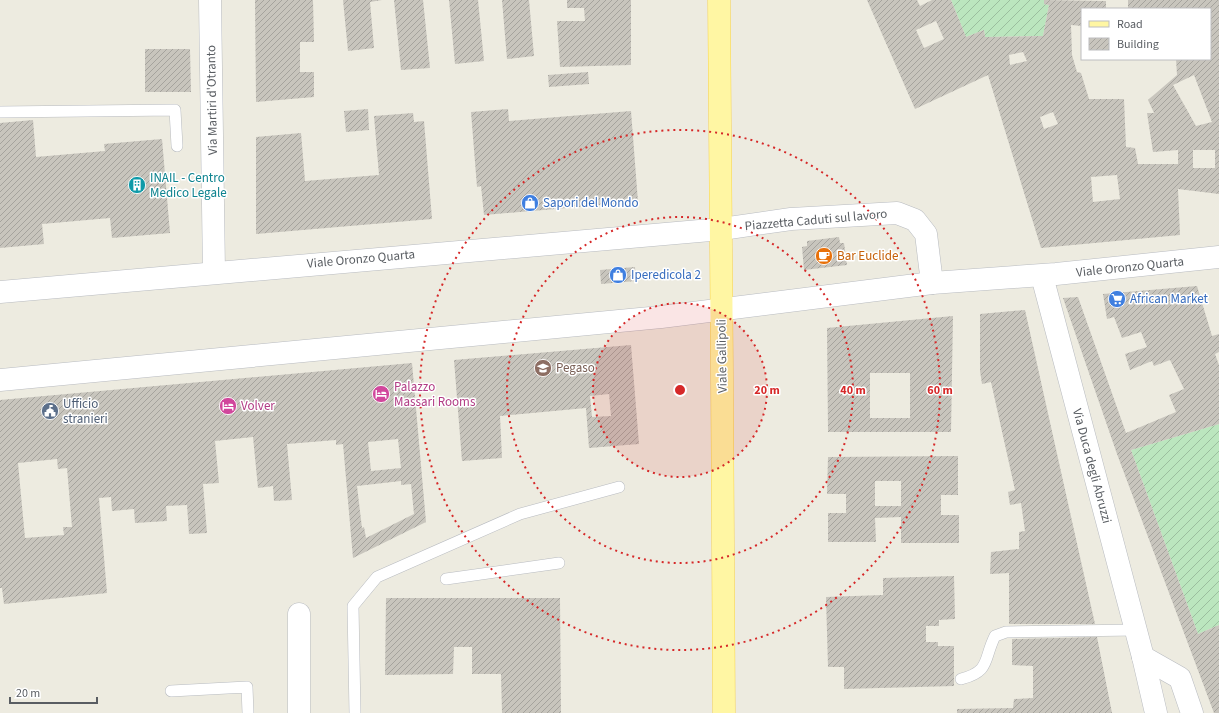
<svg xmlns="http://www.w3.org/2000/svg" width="1219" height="713" font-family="'Source Sans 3',sans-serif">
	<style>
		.garden { fill: url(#garden-furrows) }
		.building { fill: url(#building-hatch); fill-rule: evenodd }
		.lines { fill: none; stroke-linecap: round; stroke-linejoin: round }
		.lane-casing { stroke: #b8bbc0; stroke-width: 12 }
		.street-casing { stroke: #b8bbc0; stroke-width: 23 }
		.primary-casing { stroke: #f8d34e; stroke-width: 23 }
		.lane { stroke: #fff; stroke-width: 11 }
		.street { stroke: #fff; stroke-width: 22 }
		.primary { stroke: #fff6a3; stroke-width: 22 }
		.ring { fill: none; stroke: #d62828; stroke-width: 2; stroke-dasharray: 2 4 }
		.labels { text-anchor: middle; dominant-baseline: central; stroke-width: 3; stroke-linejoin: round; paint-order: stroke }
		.street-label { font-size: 13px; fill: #595d62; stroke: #fff }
		.culture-label { font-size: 13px; fill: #0d838f; stroke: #fff; text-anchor: start }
		.shop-label { font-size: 13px; fill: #366cbe; stroke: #fff; text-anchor: start }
		.food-label { font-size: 13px; fill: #c56008; stroke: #fff; text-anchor: start }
		.education-label { font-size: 13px; fill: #785e54; stroke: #fff; text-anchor: start }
		.hotel-label { font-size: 13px; fill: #b23c85; stroke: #fff; text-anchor: start }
		.service-label { font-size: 13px; fill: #4e5e75; stroke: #fff; text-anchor: start }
		.centre { fill: #d62828; stroke: #fff; stroke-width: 2 }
		.ring-label { font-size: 12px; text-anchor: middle; font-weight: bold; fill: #d62828; stroke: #fff; stroke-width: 3; stroke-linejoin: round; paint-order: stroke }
	</style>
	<defs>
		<pattern id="garden-furrows" width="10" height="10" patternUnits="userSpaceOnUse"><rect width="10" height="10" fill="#bbe6be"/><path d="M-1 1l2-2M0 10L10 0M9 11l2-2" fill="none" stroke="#9bbe9e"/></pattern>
		<pattern id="building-hatch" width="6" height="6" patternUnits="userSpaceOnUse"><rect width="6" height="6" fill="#c8c5bd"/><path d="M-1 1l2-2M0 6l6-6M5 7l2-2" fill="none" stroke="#a5a39d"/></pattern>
	</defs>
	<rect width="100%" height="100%" fill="#edebe0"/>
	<g class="garden">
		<path d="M951,0h93v4l5,1 -6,31 -58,1 -1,-7 -18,7z"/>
		<path d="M1219,424v201l-21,9 -67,-184z"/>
	</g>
	<g class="building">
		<path d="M255,0h58l1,42h-14v30h14v25l-58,5z"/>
		<path d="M343,0h39l-12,2 4,46 -26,3z"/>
		<path d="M394,0h29l7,68 -29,2z"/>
		<path d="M449,0h29l6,61 -29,3z"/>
		<path d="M502,0h27l5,56 -27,3z"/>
		<path d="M567,0h64v65l-71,2 -3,-46h28l-1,-13h-17z"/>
		<path d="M867,0h50l3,6 12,-6h19l15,37 18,-7 1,7 58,-1 6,-31 -5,-1v-4l62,1v8h-24v17l-11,-1 1,30 5,17 4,1 8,26h35l2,48 9,1 3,16h40v-14l-25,2 -6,-39h7l-6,-13 29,-25 -1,-16h34v-50h-82v-9h91v194l-41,-5 2,46 -139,13 -53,-173 -73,34zM936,21l8,18 -20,9 -8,-18zM1023,52l4,9 -17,4 -1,-10zM1194,75l18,47 -16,4 -23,-41zM1053,112l5,12 -14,5 -4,-12zM1193,150h22v18h-22zM1117,175l3,24 -27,3 -2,-25z"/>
		<path d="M145,49h45l1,43h-46z"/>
		<path d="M588,72l1,12 -40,3 -1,-12z"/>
		<path d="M368,109l1,21 -23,2 -2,-21z"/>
		<path d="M508,109l1,12 122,-10 7,91 -154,13 -3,-29 -4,1 -6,-75z"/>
		<path d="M413,113l1,9 10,-1 8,98 -176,15v-97l45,-4 4,48 74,-6 -5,-59z"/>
		<path d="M33,120l3,37 69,-6 -1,-7 58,-5 8,94 -58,5 -2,-20 -68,6 2,20 -44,4v-125z"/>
		<path d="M839,237l1,6h4l3,22 -43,5 -2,-23 5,-1v-5z"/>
		<path d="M635,267l1,14 -35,3 -1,-14z"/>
		<path d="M1197,286l15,50 7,-2v18l-4,2 4,11v59l-88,26 67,184 21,-9v88h-5l-97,-259 -54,-156 15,-1 48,136 50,-21 -7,-17 15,-6 -14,-29 -16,6 -2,-5 -22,9 -5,-16 22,-7 -6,-15 -19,6 -8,-21 -7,2 -4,-25z"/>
		<path d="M1025,310l53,238 17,76h-86v-51l-19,1 1,-22 28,-3v-17l6,-1 -4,-28 -11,2 -2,-13 7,-2 -24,-108 -9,2 -2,-13v-57z"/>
		<path d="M953,316l-2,116h-123l-1,-104zM870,373h40v45h-40z"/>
		<path d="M631,345l8,99 -50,4 -3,-40 -86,8 2,42 -40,3 -8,-101zM609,394l2,22 -19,1 -2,-21z"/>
		<path d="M412,363l14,159 -73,36 -10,-114 -7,1v-5l-49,4 5,56 -18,1 -1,-15 -15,2 -5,-51 -38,4 4,42 -16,1 4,49 -18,1 -2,-29 -21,1 1,15 -32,2 -1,-14 -22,2 -1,-14 -12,1 8,95 -103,11 -2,-16h-2v-188zM398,439l3,29 -30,3 -3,-29zM57,459l1,10 9,-1 5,59h-9l1,8 -39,3 -7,-75zM401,481v4l10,-1 3,30 -48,24 -2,-11 -2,1 -5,-42z"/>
		<path d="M958,456v39h-17v20h18v28h-58v-26l-26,1 1,24h-48v-29h18v-19h-19l1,-37zM875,481h26v25h-26z"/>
		<path d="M954,576l1,43 -16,1v6h-13v16h12v4h16v40l-110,3v-22h-16l-2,-70 57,-2v-17z"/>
		<path d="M386,598h174l1,115h-59l-1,-39h-29v-27h-18l-1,27 -68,1z"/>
		<path d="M1097,637l15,76h-155v-4l56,-1 1,-9 19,-1v-32l-21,-1v-26z"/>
	</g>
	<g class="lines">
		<defs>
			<g id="lane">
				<path d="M0,112l175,-2 2,36"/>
				<path d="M446,579l113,-16"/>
				<path d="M961,679c30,-8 22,-19 34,-43l11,-4 130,-2"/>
				<path d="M171,691l76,-4 1,26"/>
				<path d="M355,713l-2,-107 24,-29 143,-63 99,-27"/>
			</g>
			<g id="street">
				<path d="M210,0l4,272"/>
				<path d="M1042,276l101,381 13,56"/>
				<path d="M0,292l722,-63 69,-10 106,-6 18,7 11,14 6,49"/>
				<path d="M0,380l661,-63 271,-34 124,-9 163,-17"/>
				<path d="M299,614v99"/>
				<path d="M1143,657l37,21 12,35"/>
			</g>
			<path id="primary" d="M719,0c2,238 4,475 5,713"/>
		</defs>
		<use href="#lane" class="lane-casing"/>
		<use href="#street" class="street-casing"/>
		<use href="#primary" class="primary-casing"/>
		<use href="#lane" class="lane"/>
		<use href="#street" class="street"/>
		<use href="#primary" class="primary"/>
	</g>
	<circle cx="680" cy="390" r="87" fill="#d62828" fill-opacity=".12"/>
	<g class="ring">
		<circle cx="680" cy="390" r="87"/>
		<circle cx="680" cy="390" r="173"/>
		<circle cx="680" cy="390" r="260"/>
	</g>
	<defs>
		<symbol id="building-disc" viewBox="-11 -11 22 22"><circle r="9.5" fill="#0f9aa8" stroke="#fff"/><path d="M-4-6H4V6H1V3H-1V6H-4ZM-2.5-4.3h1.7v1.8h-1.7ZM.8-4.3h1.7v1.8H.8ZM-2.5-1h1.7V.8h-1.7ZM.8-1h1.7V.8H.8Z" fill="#fff"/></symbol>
		<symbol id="shop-disc" viewBox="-11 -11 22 22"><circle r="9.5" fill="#3f7fe0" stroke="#fff"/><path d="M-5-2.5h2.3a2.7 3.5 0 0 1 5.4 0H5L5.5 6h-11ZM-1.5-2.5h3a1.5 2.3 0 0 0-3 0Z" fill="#fff"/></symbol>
		<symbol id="cafe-disc" viewBox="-11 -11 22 22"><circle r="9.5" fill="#e8710a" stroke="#fff"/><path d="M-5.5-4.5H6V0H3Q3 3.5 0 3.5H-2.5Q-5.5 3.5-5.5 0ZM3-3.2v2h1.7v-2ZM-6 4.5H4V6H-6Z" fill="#fff"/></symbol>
		<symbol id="supermarket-disc" viewBox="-11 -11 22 22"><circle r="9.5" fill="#3f7fe0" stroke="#fff"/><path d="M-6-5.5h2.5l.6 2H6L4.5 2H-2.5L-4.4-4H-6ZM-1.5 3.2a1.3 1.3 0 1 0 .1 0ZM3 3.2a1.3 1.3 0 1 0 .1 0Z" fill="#fff"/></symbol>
		<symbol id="university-disc" viewBox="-11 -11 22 22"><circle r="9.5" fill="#8d6e63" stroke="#fff"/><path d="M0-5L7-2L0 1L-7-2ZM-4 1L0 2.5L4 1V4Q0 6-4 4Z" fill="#fff"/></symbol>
		<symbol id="hotel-disc" viewBox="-11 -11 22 22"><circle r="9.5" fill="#d1479c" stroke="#fff"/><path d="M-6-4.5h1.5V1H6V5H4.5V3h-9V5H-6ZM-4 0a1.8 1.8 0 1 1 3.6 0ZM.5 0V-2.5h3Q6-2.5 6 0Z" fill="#fff"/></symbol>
		<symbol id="civic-disc" viewBox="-11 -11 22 22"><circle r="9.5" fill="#5c6f8a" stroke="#fff"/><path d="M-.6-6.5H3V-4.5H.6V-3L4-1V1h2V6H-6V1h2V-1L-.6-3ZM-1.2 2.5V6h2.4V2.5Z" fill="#fff"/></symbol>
	</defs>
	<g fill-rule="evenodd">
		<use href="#building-disc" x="127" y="175" width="20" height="20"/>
		<use href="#shop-disc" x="520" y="193" width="20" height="20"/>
		<use href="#cafe-disc" x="814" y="246" width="20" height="20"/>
		<use href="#shop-disc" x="608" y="265" width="20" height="20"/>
		<use href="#supermarket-disc" x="1107" y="289" width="20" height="20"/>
		<use href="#university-disc" x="533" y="358" width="20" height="20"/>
		<use href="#hotel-disc" x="371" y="384" width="20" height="20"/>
		<use href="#hotel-disc" x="218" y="396" width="20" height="20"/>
		<use href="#civic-disc" x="40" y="401" width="20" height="20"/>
	</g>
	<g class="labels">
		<g class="street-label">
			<text transform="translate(212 100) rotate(-91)">Via Martiri d'Otranto</text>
			<text transform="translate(816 220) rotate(-5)">Piazzetta Caduti sul lavoro</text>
			<text transform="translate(361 259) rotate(-5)">Viale Oronzo Quarta</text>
			<text transform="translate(1130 267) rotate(-6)">Viale Oronzo Quarta</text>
			<text transform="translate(722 356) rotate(-91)">Viale Gallipoli</text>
			<text transform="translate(1092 466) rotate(75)">Via Duca degli Abruzzi</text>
		</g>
		<g class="culture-label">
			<text x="150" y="178">INAIL - Centro<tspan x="150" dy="15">Medico Legale</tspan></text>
		</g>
		<g class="shop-label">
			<text x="543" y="203">Sapori del Mondo</text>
			<text x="631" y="275">Iperedicola 2</text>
			<text x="1130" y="299">African Market</text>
		</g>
		<g class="food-label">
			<text x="837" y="256">Bar Euclide</text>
		</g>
		<g class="education-label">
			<text x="556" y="368">Pegaso</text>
		</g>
		<g class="hotel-label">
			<text x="394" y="387">Palazzo<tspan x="394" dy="15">Massari Rooms</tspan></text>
			<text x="241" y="406">Volver</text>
		</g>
		<g class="service-label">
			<text x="63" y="404">Ufficio<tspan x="63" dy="15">stranieri</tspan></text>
		</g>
	</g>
	<circle cx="680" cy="390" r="6" class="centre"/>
	<g class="ring-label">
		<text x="767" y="394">20 m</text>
		<text x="853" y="394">40 m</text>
		<text x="940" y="394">60 m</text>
	</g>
	<rect x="1081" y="8" width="130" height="52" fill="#ffffff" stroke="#bdbec0"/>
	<rect x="1089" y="21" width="20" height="6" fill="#fff6a3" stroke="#bdbec0"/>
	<text x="1117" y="28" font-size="12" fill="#595d62">Road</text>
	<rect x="1089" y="38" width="20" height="12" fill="url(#building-hatch)" stroke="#bdbec0"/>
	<text x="1117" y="48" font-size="12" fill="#595d62">Building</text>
	<path d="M10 697v6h87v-6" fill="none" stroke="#595d62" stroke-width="2"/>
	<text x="16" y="697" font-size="12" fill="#595d62" stroke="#ffffff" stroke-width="3" paint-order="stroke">20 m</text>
</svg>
